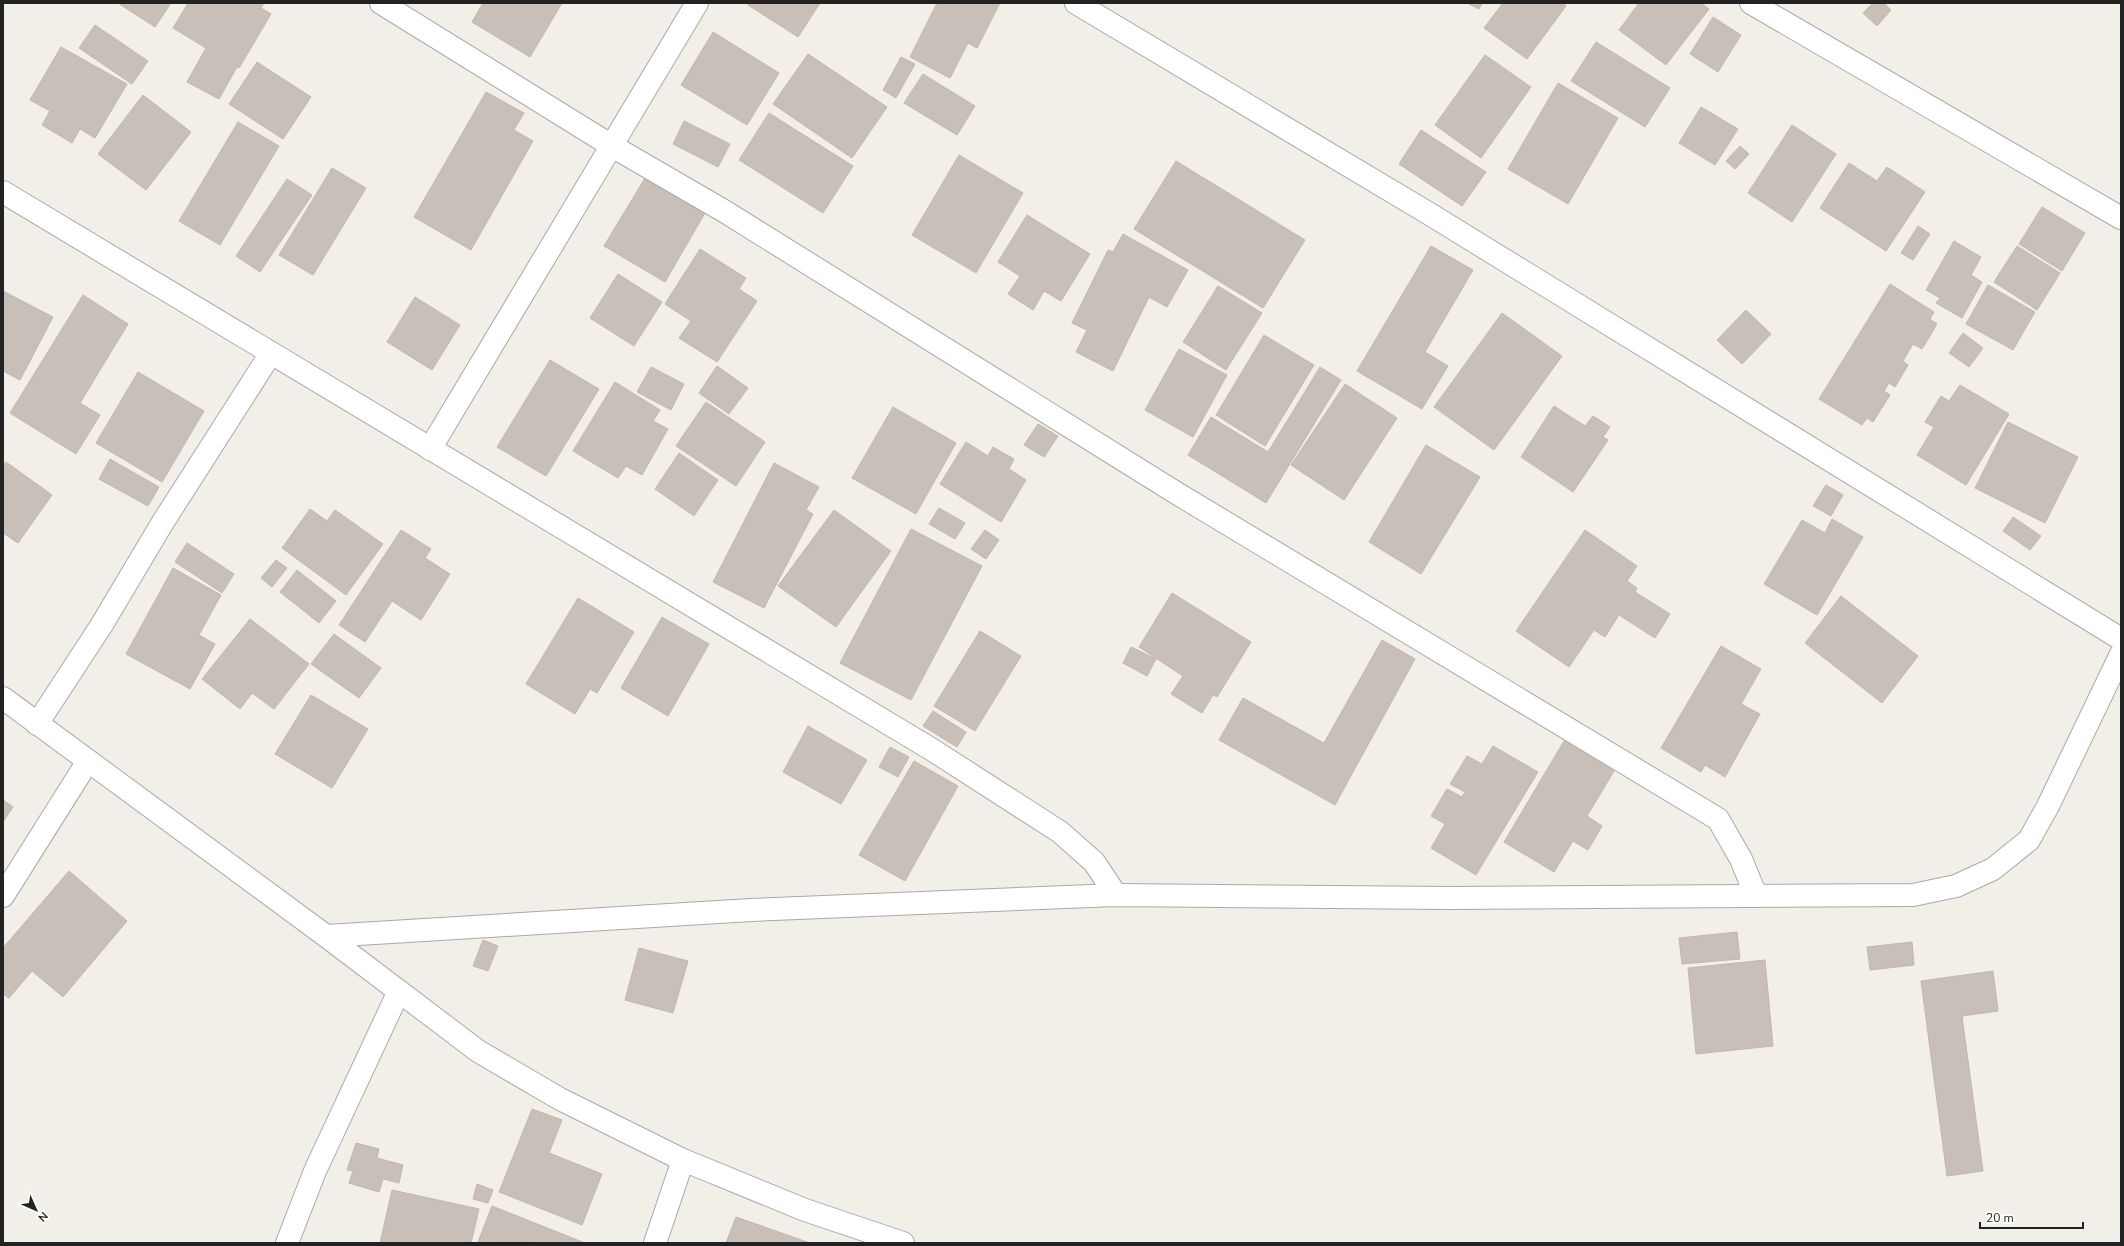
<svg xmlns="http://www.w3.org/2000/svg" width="2124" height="1246" font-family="'Nunito Sans',sans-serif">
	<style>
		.building { fill: #c7bfb8; stroke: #c4b6ab }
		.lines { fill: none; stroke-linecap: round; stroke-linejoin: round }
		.minor-casing { stroke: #a9a9a9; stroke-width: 24 }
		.minor { stroke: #fff; stroke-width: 22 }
	</style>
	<rect width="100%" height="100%" fill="#f2efe9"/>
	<g class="building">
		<path d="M118,3h53l-16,24z"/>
		<path d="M188,3h76l-3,5 10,6 -32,54 -2,-1 -18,32 -32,-17 19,-34 -33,-20z"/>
		<path d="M483,3h79l-32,54 -58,-35z"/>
		<path d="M749,3h71l-22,34 -50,-32z"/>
		<path d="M937,3h63l-23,45 -9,-5 -18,35 -40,-21z"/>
		<path d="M1467,3h15l-3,6z"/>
		<path d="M1503,3h59l4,3 -39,53 -43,-31z"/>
		<path d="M1639,3h62l8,6 -43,56 -47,-35z"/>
		<path d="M1873,3h11l7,7 -14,16 -14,-13z"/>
		<path d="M1713,17l28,18 -23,37 -28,-18z"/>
		<path d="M95,25l53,36 -16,23 -53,-36z"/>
		<path d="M713,32l66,41 -32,52 -66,-40z"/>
		<path d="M1596,42l74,46 -25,39 -74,-46z"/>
		<path d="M61,47l66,37 -32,54 -15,-9 -8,14 -30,-18 8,-14 -20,-11z"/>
		<path d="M808,54l79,53 -35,51 -79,-54z"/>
		<path d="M1485,55l46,32 -50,71 -46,-33z"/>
		<path d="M901,57l14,7 -19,34 -13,-8z"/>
		<path d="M257,62l54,35 -28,42 -54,-35z"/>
		<path d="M923,74l52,32 -18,29 -53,-32z"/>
		<path d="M1558,83l60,35 -50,86 -60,-35z"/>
		<path d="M486,92l38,21 -10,17 19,11 -62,109 -57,-33z"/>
		<path d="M143,95l48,37 -45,58 -48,-36z"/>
		<path d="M1701,107l37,22 -23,36 -36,-22z"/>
		<path d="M769,113l84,53 -30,47 -84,-53z"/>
		<path d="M684,121l46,23 -12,23 -45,-23z"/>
		<path d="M238,122l41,24 -59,99 -41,-24z"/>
		<path d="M1792,125l44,29 -44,68 -44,-29z"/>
		<path d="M1421,130l65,42 -24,34 -63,-42z"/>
		<path d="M1740,146l9,8 -14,15 -9,-8z"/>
		<path d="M959,155l64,38 -47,80 -64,-38z"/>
		<path d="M1176,161l129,79 -42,68 -129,-79z"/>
		<path d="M1849,163l28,18 10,-14 38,25 -39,59 -66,-43z"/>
		<path d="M332,168l34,20 -53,87 -34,-20z"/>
		<path d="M645,178l60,35 -40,69 -61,-36z"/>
		<path d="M287,179l25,16 -52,77 -24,-16z"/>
		<path d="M2042,207l43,26 -23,38 -43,-27z"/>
		<path d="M1027,215l63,39 -29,47 -17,-10 -11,19 -25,-16 12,-18 -22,-14z"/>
		<path d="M1918,226l12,8 -17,26 -12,-7z"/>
		<path d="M1123,234l65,36 -21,37 -18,-10 -36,74 -37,-19 11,-22 -15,-7 36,-73 5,2z"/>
		<path d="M1954,241l27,16 -10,18 11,7 -20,36 -26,-15 4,-5 -14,-8z"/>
		<path d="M1431,246l42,24 -48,82 23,14 -26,43 -65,-38z"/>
		<path d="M2017,246l43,27 -23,37 -43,-28z"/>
		<path d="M700,249l46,29 -7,11 18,12 -40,61 -38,-24 12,-17 -26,-17z"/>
		<path d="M618,274l44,28 -28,44 -44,-28z"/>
		<path d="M1890,284l44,28 -4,7 7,5 -15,25 -9,-5 -10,17 5,4 -13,22 -6,-4 -5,8 6,4 -17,27 -6,-4 -5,7 -43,-26z"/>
		<path d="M1988,285l47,27 -22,38 -47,-26z"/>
		<path d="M1218,286l44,27 -36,57 -43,-28z"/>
		<path d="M3,291l50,26 -33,63 -17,-9z"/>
		<path d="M83,295l45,29 -48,79 20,12 -24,39 -66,-41z"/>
		<path d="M415,297l45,28 -28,45 -45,-28z"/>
		<path d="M1746,310l25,24 -29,30 -25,-24z"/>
		<path d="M1502,313l60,43 -68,94 -60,-43z"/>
		<path d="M1963,333l20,15 -14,19 -20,-14z"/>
		<path d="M1264,335l50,30 -49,81 -49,-31z"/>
		<path d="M1179,349l48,26 -34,62 -48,-27z"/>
		<path d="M550,360l49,29 -53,87 -49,-29z"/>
		<path d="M717,366l31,22 -19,26 -30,-21z"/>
		<path d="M651,367l33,17 -13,26 -34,-18z"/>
		<path d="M1320,367l21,13 -75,123 -78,-48 23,-38 57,35z"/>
		<path d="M138,372l66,39 -42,71 -66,-39z"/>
		<path d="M615,382l45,28 -7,11 15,8 -26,46 -16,-9 -8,12 -45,-27z"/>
		<path d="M1345,384l52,34 -53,82 -53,-35z"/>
		<path d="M1960,385l49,29 -43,71 -49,-30 17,-28 -9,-5 16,-26 8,5z"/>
		<path d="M706,402l59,40 -29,44 -60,-40z"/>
		<path d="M1554,406l31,20 8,-10 17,11 -7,10 5,3 -35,52 -52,-35z"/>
		<path d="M893,407l63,36 -40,71 -64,-36z"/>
		<path d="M2008,422l70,35 -33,66 -70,-35z"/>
		<path d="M1038,424l20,12 -14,21 -20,-12z"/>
		<path d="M966,442l22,14 5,-9 21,12 -5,10 17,11 -25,42 -61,-38z"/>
		<path d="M1426,445l54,32 -59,97 -52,-32z"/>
		<path d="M679,453l39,27 -24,36 -39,-27z"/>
		<path d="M110,459l49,28 -11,19 -49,-27z"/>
		<path d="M6,462l46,33 -34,48 -15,-10v-67z"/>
		<path d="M774,463l45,24 -13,23 7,4 -49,94 -51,-26z"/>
		<path d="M1826,485l17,10 -12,21 -18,-10z"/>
		<path d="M939,508l26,15 -10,16 -26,-15z"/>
		<path d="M310,509l17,12 8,-11 48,34 -37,51 -64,-47z"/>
		<path d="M834,510l57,41 -55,76 -58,-41z"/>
		<path d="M2013,517l28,19 -11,14 -27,-19z"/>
		<path d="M1832,519l31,18 -46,78 -53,-31 38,-64 23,13z"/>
		<path d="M911,529l71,37 -71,134 -71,-37z"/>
		<path d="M401,530l30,19 -6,9 25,16 -29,46 -29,-19 -27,41 -26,-17z"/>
		<path d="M985,530l14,10 -13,19 -15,-10z"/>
		<path d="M1585,530l52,36 -10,15 10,7 -2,4 35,22 -15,24 -36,-23 -14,22 -11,-7 -25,37 -53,-36z"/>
		<path d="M187,543l47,31 -12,19 -47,-31z"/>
		<path d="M276,560l11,8 -15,19 -11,-9z"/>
		<path d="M173,568l48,27 -22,40 16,9 -25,45 -64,-35z"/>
		<path d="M297,570l39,31 -17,22 -39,-31z"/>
		<path d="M1172,593l79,49 -34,55 -4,-2 -11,18 -31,-19 12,-18 -44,-29z"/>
		<path d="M1841,596l77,60 -36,47 -77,-60z"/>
		<path d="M578,598l56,34 -37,61 -7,-4 -15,25 -49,-30z"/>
		<path d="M662,617l47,27 -41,72 -47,-28z"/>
		<path d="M250,619l59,45 -35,45 -22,-16 -12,16 -38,-30z"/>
		<path d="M980,631l41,25 -46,75 -41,-25z"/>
		<path d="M334,634l47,34 -22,30 -48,-34z"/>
		<path d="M1382,640l33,19 -80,146 -116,-65 24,-42 81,45z"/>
		<path d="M1721,646l40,23 -20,35 19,10 -35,63 -20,-12 -4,7 -40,-24z"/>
		<path d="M1131,647l25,12 -9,17 -24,-13z"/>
		<path d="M311,695l57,34 -36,59 -57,-34z"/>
		<path d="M933,711l33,21 -9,15 -34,-21z"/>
		<path d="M808,726l59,34 -26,44 -58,-32z"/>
		<path d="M1564,741l50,30 -27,45 15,10 -14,24 -15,-9 -19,31 -50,-30z"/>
		<path d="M1493,746l45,26 -62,103 -45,-27 14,-24 -14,-8 16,-27 15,8 3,-5 -15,-8 17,-28 15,8z"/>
		<path d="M890,747l19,10 -11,20 -19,-10z"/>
		<path d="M914,761l44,25 -53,95 -46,-26z"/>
		<path d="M3,800l10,7 -10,15z"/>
		<path d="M69,871l58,50 -64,76 -31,-26 -23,27 -6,-4v-46z"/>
		<path d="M1737,932l3,27 -58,5 -3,-26z"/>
		<path d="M483,940l15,6 -10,25 -15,-5z"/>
		<path d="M1912,942l2,23 -44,5 -3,-23z"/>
		<path d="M639,948l49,13 -15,52 -48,-13z"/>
		<path d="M1765,960l8,86 -77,8 -8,-86z"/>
		<path d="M1993,971l5,40 -36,5 21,155 -36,5 -26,-195z"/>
		<path d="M532,1109l30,11 -13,33 53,21 -20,51 -83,-33z"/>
		<path d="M356,1143l23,6 -2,9 26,7 -4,18 -16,-4 -4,13 -30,-9 4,-12 -6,-1z"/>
		<path d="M477,1184l16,6 -5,13 -15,-4z"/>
		<path d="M392,1190l87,19 -8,34h-91z"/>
		<path d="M492,1206l93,37 -107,-1z"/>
		<path d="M736,1217l74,26h-84z"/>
	</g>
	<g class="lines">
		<defs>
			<g id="minor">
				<path d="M381,3l231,143 112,65 454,283 540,325 23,40 15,37"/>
				<path d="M1076,3l352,210 693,426"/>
				<path d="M1751,3l370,215"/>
				<path d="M3,192l928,557 129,83 34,30 22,33"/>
				<path d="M430,449l267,-446"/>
				<path d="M3,698l323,238 152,115 82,48 123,61 122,50 98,33"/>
				<path d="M37,724l64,-98 62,-104 108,-169"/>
				<path d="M3,896l85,-135"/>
				<path d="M326,936l425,-26 365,-15 333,3 464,-3 43,-9 37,-17 36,-29 19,-34 73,-152"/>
				<path d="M287,1243l28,-72 84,-180"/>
				<path d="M655,1243l28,-83"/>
			</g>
		</defs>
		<use href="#minor" class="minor-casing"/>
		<use href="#minor" class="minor"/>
	</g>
	<rect width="2124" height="1246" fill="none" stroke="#222222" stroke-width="8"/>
	<g transform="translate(36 1210) rotate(135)" stroke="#ffffff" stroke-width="3" paint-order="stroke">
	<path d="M0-3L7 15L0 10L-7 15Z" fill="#222222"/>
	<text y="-6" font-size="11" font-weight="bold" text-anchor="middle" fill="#222222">N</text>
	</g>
	<path d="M1980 1222v6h103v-6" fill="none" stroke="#222222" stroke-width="2"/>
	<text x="1986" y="1222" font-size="12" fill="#222222" stroke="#ffffff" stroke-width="3" paint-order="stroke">20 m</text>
</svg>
